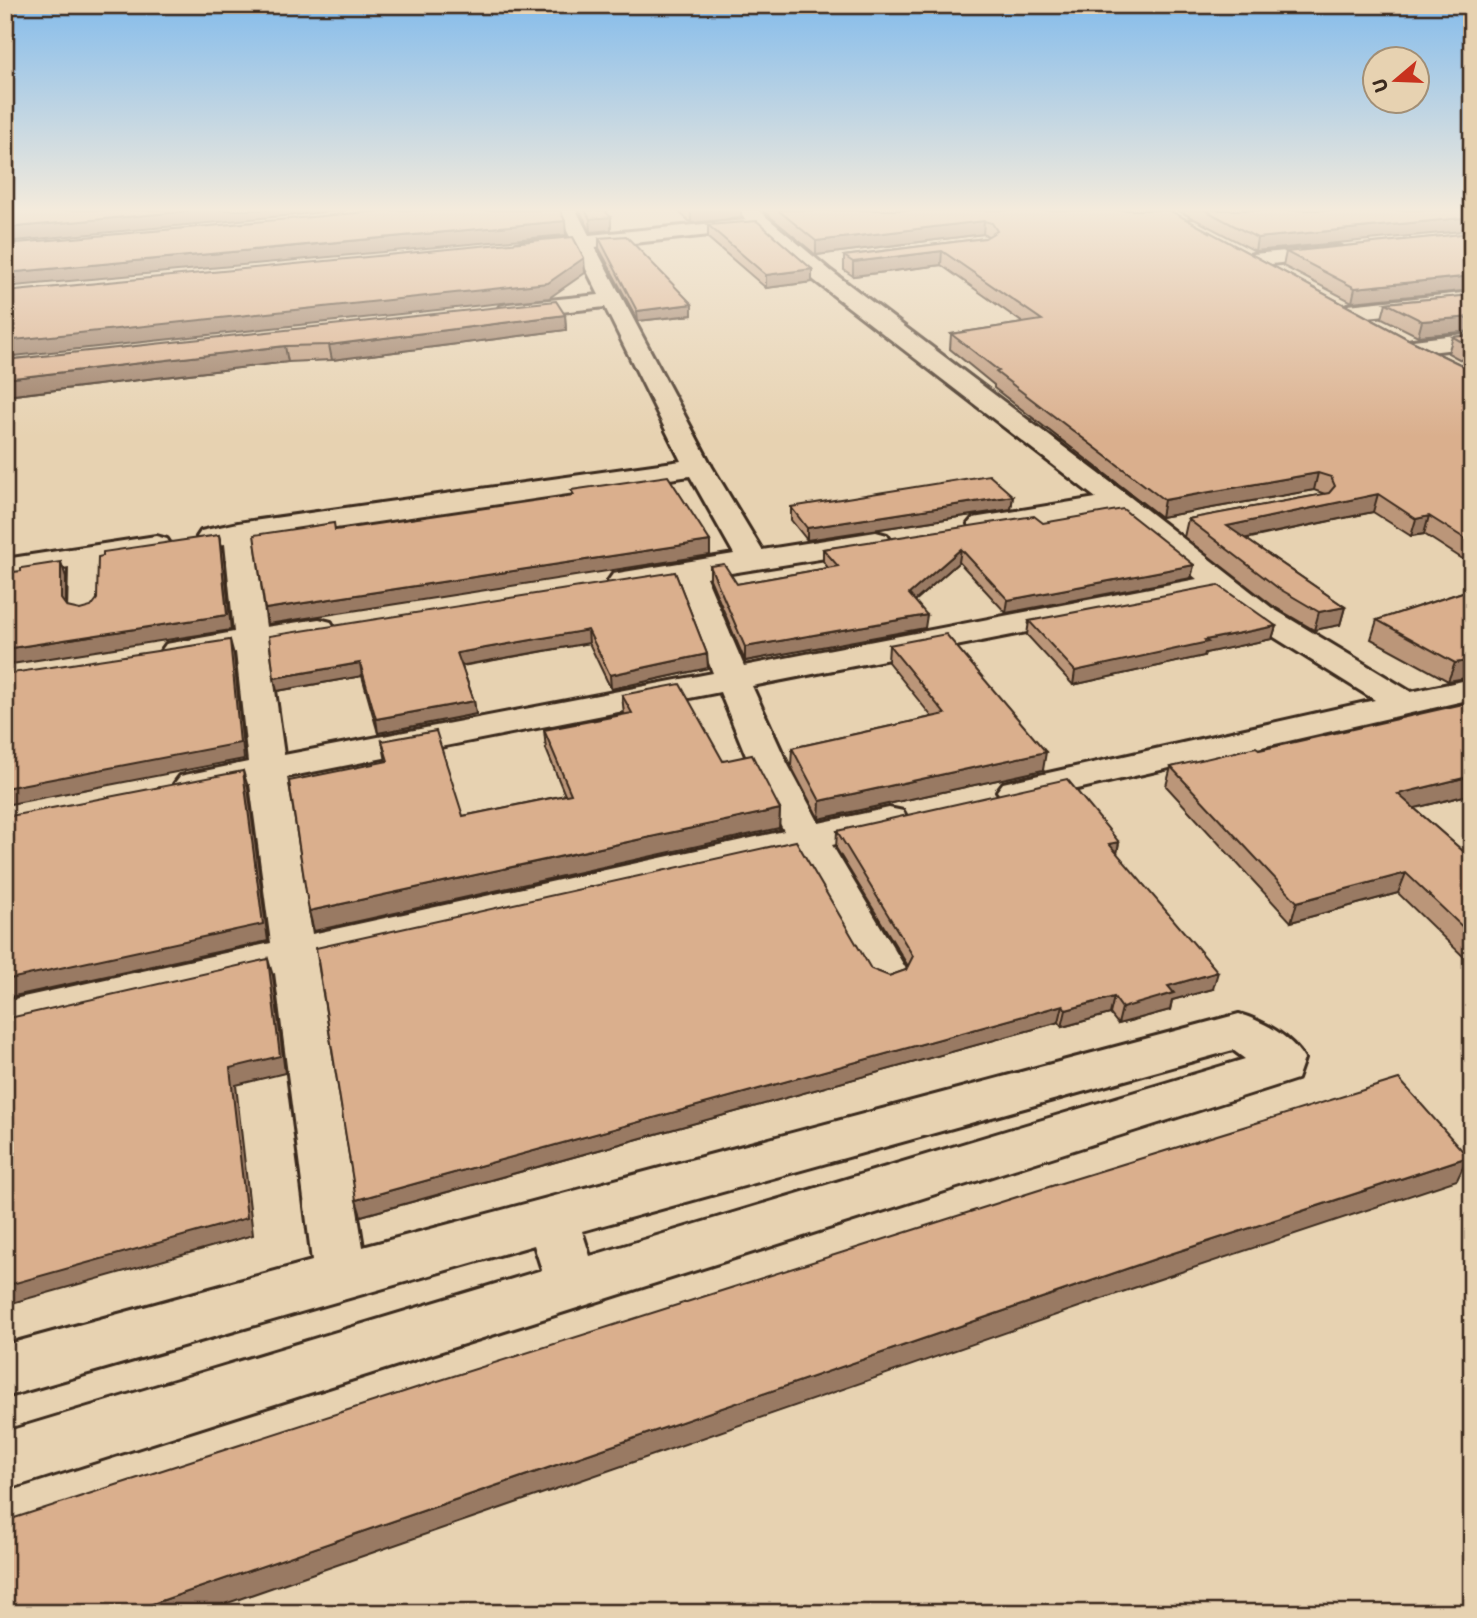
<svg xmlns="http://www.w3.org/2000/svg" width="1477" height="1618" font-family="'Shantell Sans',sans-serif">
	<style>
		.lines { fill: none; stroke-linecap: round; stroke-linejoin: round }
		.minor-casing { stroke: #3b2a1e; stroke-width: 6 }
		.minor { fill: #e7d2b1; fill-rule: evenodd }
		.wall { fill: #bb9679; stroke: #3b2a1e; stroke-width: 2 }
		.shaded-wall { fill: #997a63; stroke: #3b2a1e; stroke-width: 2 }
		.building { fill: #daaf8d; stroke: #3b2a1e; stroke-width: 2 }
	</style>
	<rect width="100%" height="100%" fill="#e7d2b1"/>
	<filter id="ink" filterUnits="userSpaceOnUse"><feTurbulence type="fractalNoise" baseFrequency=".0143" numOctaves="2"/><feDisplacementMap in="SourceGraphic" scale="14" xChannelSelector="R" yChannelSelector="G"/><feConvolveMatrix kernelMatrix="1 2 1 2 8 2 1 2 1" color-interpolation-filters="sRGB"/></filter>
	<g filter="url(#ink)">
		<g class="lines">
			<defs>
				<g id="minor">
					<path d="M557,210h19l13,25 157,-15 -9,-10h21l73,61 299,226 142,111 139,84 61,-13v20l-456,104 -13,-4 -6,-8 6,-8 372,-83 -125,-78 -34,-27 -464,91 35,77 32,60 70,-15 14,3 5,9 -5,9 -71,16 77,129 -7,11 -15,5 -15,-5 -76,-131 -479,109 46,284 876,-233c24,7 53,23 65,45l-7,20 -1292,411v-58l537,-162 -8,-25 -529,152v-52l307,-84 -37,-288 -270,62v-34l266,-58 -21,-159 -57,12 -13,-4 -6,-8 6,-8 68,-14 -12,-110 -58,9 -12,-3 -5,-7 5,-7 68,-12 -9,-88 -13,2 -11,-3 -4,-6 4,-6 37,-8 443,-62 -76,-154 -97,11 -8,-2 -3,-5 3,-5 8,-2 91,-9 -23,-46 -52,5 -7,-2 -3,-4 3,-4 7,-2 46,-5zM758,230l57,51 281,217 -123,20 -5,6 5,6 10,3 131,-21 83,67 -453,87 -38,-89 170,-27 11,-3 4,-6 -4,-6 -11,-3 -114,18 -50,-83 -117,-220zM690,476l44,78 -110,18 -11,2 -5,7 5,7 11,2 53,-8 36,91 -429,82 -15,-108 62,-11 4,-7 -4,-7 -12,-3 -53,8 -12,-87zM720,692l29,71 35,68 -472,103 -25,-157zM1233,1050l12,9 -655,197 -8,-25z"/>
					<path d="M1156,210h58l-9,6 -42,4 -7,-2 -3,-4z"/>
					<path d="M1337,246l7,2 3,4 -3,4 -91,10 -7,-2 -3,-4 3,-4 7,-2z"/>
					<path d="M1472,292v14l-124,13 -8,-2 -3,-5 3,-5 8,-2z"/>
					<path d="M1472,333v14l-59,7 -8,-2 -4,-5 4,-5 8,-2z"/>
					<path d="M156,536l11,3 4,6 -4,6 -67,12v50l-5,7 -11,3 -11,-3 -5,-7 1,-46 -64,10v-18z"/>
				</g>
			</defs>
			<use href="#minor" class="minor-casing"/>
			<use href="#minor" class="minor"/>
		</g>
		<g class="wall">
			<path d="M579,210h29l-2,2 5,18 -20,2z"/>
			<path d="M677,210h64v8l-50,5z"/>
			<path d="M762,210h407l239,129 64,31v195l-48,-31 -13,2 -38,-24 -127,27 99,68 -5,18 -26,5 -41,-24 -89,-69 4,-18 137,-25 -11,-4 -153,27 -167,-129v-3l-44,-36 1,-15 72,-11 -82,-58 -88,11 -9,-6v-14l141,-18 3,-2 -5,-2 -167,21z"/>
			<path d="M1177,210h295l-217,41z"/>
			<path d="M708,225l104,57 -46,6 -58,-50z"/>
			<path d="M1472,233v57l-120,12 -69,-36 3,-14z"/>
			<path d="M599,238l93,66v11l-54,6 -39,-73z"/>
			<path d="M1472,295v36l-54,5 -36,-18 4,-15z"/>
			<path d="M565,315l1,15 -234,30 -44,2 -283,34v-36z"/>
			<path d="M1472,335v31l-24,-13 5,-16z"/>
			<path d="M1013,496l-2,13 -204,31 -16,-20v-13z"/>
			<path d="M1043,523l151,42 -3,13 -185,35 -47,-51 -44,39 10,27 -180,33 -35,-82v-13l27,18 91,-16 -5,-7v-12z"/>
			<path d="M675,572l32,82 1,14 -97,21 -22,-46 -127,23 12,35 2,13 -98,19 -16,-57 -85,15z"/>
			<path d="M1472,589v88l-24,4 -77,-42 6,-19z"/>
			<path d="M1029,621l247,5 -4,13 -67,14 -1,3 -131,29 -46,-50z"/>
			<path d="M889,645l154,125 -224,49 -28,-53 1,-18 140,-31 -44,-55z"/>
			<path d="M622,695l101,66 57,48 -1,19 -465,103 -5,-20 77,-150 -4,-20 81,75 102,-21 -19,-46 -2,-19 80,-16z"/>
			<path d="M1472,702v92l-58,14 58,51v106l-74,-72 -107,29 -125,-136 5,-19 89,-17z"/>
			<path d="M837,831l282,11 -2,12 96,135 -41,11 -2,10 -52,14 -8,-10 -48,13 -3,-5 -698,194 510,-247 18,7 17,-6 2,-4 -72,-118z"/>
		</g>
		<g class="shaded-wall">
			<path d="M201,210h146l-342,32v-14z"/>
			<path d="M600,210h8l-7,8 10,-1v13l-20,2 -1,-13z"/>
			<path d="M691,210h50v8l-50,5z"/>
			<path d="M1472,217v13l-217,21 2,-13z"/>
			<path d="M565,221l1,14 -561,52v-14z"/>
			<path d="M984,221l-1,13 -167,21v-14z"/>
			<path d="M942,251l-1,14 -88,11v-14z"/>
			<path d="M584,258l1,15 -36,25 -544,59v-16z"/>
			<path d="M812,269v13l-46,6v-13z"/>
			<path d="M1472,276v14l-120,12 3,-14z"/>
			<path d="M692,304v11l-54,6 -1,-10z"/>
			<path d="M565,315l1,15 -234,30 -3,-15z"/>
			<path d="M1472,317v14l-54,5 4,-15z"/>
			<path d="M285,346l3,16 -283,34v-17z"/>
			<path d="M1318,473l-4,17 -153,27 3,-17z"/>
			<path d="M1378,494l-5,18 -150,31 4,-17z"/>
			<path d="M1013,496l-2,13 -204,31v-12z"/>
			<path d="M1429,516l-5,18 -13,2 5,-17z"/>
			<path d="M219,535l4,15 8,80 -226,35v-16l222,-34z"/>
			<path d="M710,541v14l-442,69 -3,-15z"/>
			<path d="M961,549l-2,13 -51,45 1,-13z"/>
			<path d="M61,562l5,15v38l-5,-16z"/>
			<path d="M1194,565l-3,13 -185,35 2,-13z"/>
			<path d="M1345,607l-5,18 -26,5 5,-18z"/>
			<path d="M927,615l-2,13 -180,33v-14z"/>
			<path d="M1276,626l-4,13 -67,14 -1,3 -131,29 2,-14 130,-31z"/>
			<path d="M588,630l1,13 -130,23 -2,-13z"/>
			<path d="M230,640l4,15 10,104 -239,46v-17z"/>
			<path d="M707,654l1,14 -97,21 -1,-14z"/>
			<path d="M1472,660v17l-24,4 7,-18z"/>
			<path d="M360,663l2,13 -85,15 -3,-13z"/>
			<path d="M474,701l2,13 -98,19 -2,-14z"/>
			<path d="M1046,752l-3,18 -224,49 1,-18z"/>
			<path d="M243,771l5,16 20,154 -263,57v-18z"/>
			<path d="M1472,776v18l-81,20 7,-20z"/>
			<path d="M780,809l-1,19 -465,103 -5,-20z"/>
			<path d="M1119,842l-3,16 -7,-14z"/>
			<path d="M1406,873l-8,20 -107,29 6,-20z"/>
			<path d="M268,959l5,17 12,97 -49,12 17,150 -248,70v-19l225,-218z"/>
			<path d="M1218,972l-5,17 -41,11 -2,10 -52,14 4,-16 46,-22z"/>
			<path d="M1114,997l-4,17 -48,13 4,-17z"/>
			<path d="M1063,1005l-4,17 -698,194 -5,-16z"/>
			<path d="M1468,1157l-11,23 -306,102 -952,331h-73l1032,-355z"/>
		</g>
		<g class="building">
			<path d="M5,210h196l-196,18z"/>
			<path d="M390,210h170l5,11 -560,52v-29z"/>
			<path d="M585,210h19l7,7 -21,2z"/>
			<path d="M778,210h391l239,129 64,31v173l-43,-27 -13,3 -38,-25 -151,32 118,81 -26,5 -41,-24 -90,-69 141,-26 6,-7 -4,-9 -13,-4 -154,27 -168,-128 3,-1 -48,-37 91,-14 -100,-69 -89,11 -9,-6 141,-18 12,-7 -5,-8 -8,-2 -168,20z"/>
			<path d="M1205,210h267v7l-215,21z"/>
			<path d="M757,221l55,48 -46,6 -58,-50z"/>
			<path d="M1472,233v43l-117,12 -69,-36z"/>
			<path d="M626,236l66,68 -55,7 -38,-73z"/>
			<path d="M573,237l11,21 -36,25 -543,58v-49z"/>
			<path d="M1472,295v22l-50,4 -36,-18z"/>
			<path d="M556,301l9,14 -236,30 -44,1 -280,33v-19z"/>
			<path d="M1472,335v13l-19,-11z"/>
			<path d="M989,475l24,21 -206,32 -16,-21z"/>
			<path d="M668,476l42,65 -445,68 -11,-74 80,-12 1,7 239,-35 -3,-5z"/>
			<path d="M1123,509l71,56 -186,35 -47,-51 -52,45 18,21 -182,32 -35,-81 14,-2 13,20 101,-18 -15,-17 211,-33 9,7z"/>
			<path d="M219,535l8,80 -222,34v-76l16,-2v-3l40,-6v37l6,8 13,3 11,-3 6,-8 1,-42 5,-1v-4z"/>
			<path d="M675,572l32,82 -97,21 -22,-45 -131,23 17,48 -98,18 -16,-56 -86,15 -5,-42z"/>
			<path d="M1218,585l58,41 -71,14 3,2 -133,29 -46,-50z"/>
			<path d="M1472,589v71l-17,3 -78,-43z"/>
			<path d="M946,634l100,118 -226,49 -28,-53 153,-34 -56,-69z"/>
			<path d="M230,640l10,103 -235,45v-114z"/>
			<path d="M680,684l43,77 29,-6 28,54 -471,102 -20,-130 99,-20 -6,-20 54,-10 27,85 108,-22 -27,-64 88,-17 -10,-18z"/>
			<path d="M1472,702v74l-74,18 74,65v77l-66,-63 -109,29 -126,-135 85,-20 4,3z"/>
			<path d="M243,771l20,153 -258,56v-163z"/>
			<path d="M1067,779l52,63 -10,2 109,128 -50,14 6,7 -52,15 -8,-11 -48,13 -3,-5 -707,195 -40,-252 480,-107 75,128 18,7 17,-6 7,-14 -76,-125z"/>
			<path d="M268,959l12,97 -50,12 17,150 -242,68v-267z"/>
			<path d="M1399,1079l69,78 -310,101 -1032,355h-121v-92l417,-135 636,-202z"/>
		</g>
	</g>
	<linearGradient id="sky" x2="0" y2="1"><stop stop-color="#85bceb"/><stop offset="0.48" stop-color="#f4ebdc"/><stop offset="1" stop-color="#f4ebdc" stop-opacity="0"/></linearGradient>
	<rect width="1477" height="437" fill="url(#sky)"/>
	<rect width="1477" height="1618" fill="none" stroke="#e7d2b1" stroke-width="28"/>
	<rect x="14" y="14" width="1449" height="1590" fill="none" stroke="#3b2a1e" stroke-width="2.5" filter="url(#ink)"/>
	<g transform="translate(1396 80) rotate(251)"><circle r="33" fill="#e7d2b1" stroke="#a28f76" stroke-width="2"/>
	<path d="M0-5L12 26L0 18L-12 26Z" fill="#c8321e"/>
	<text y="-10" font-size="19" font-weight="bold" text-anchor="middle" fill="#3b2a1e">U</text>
	</g>
</svg>
